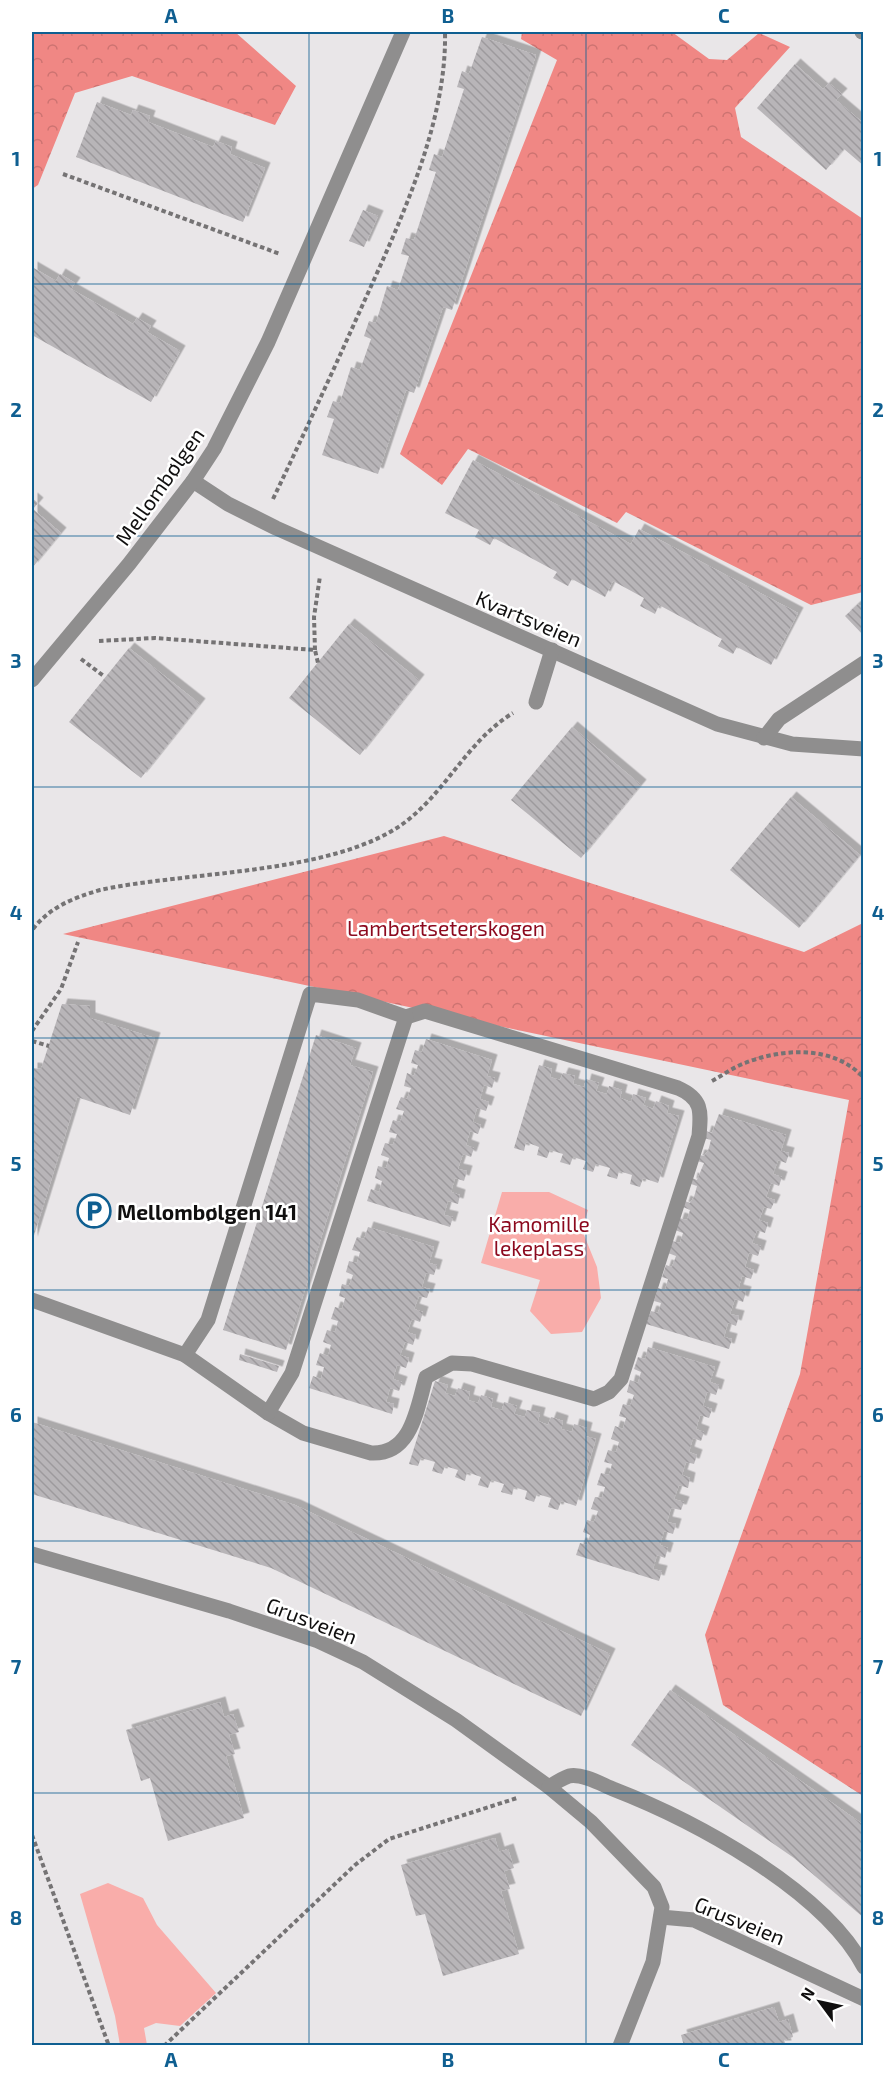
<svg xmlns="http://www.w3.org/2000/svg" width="895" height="2077" font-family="'Exo 2',sans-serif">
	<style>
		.forest { fill: url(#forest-crowns) }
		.park { fill: #f9adaa }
		.building { fill: url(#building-back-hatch); filter: url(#shadow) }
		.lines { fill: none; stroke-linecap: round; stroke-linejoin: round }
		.path { stroke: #757374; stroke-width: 4; stroke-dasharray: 4.5 3; stroke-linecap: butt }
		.minor { stroke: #8f8e8e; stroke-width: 15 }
		.grid { fill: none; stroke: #0f5f91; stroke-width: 1.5; stroke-opacity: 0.55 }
		.labels { text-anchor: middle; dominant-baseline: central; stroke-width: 5; stroke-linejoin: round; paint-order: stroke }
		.street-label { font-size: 21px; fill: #100f0f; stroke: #fff }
		.park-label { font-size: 21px; fill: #8c091e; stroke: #fff }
		.poi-label { font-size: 21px; font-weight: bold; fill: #100f0f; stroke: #fff; text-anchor: start }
		.neatline { fill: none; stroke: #0f5f91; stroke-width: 2 }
		.grid-label { font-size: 20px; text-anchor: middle; font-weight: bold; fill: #0f5f91 }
	</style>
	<defs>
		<pattern id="forest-crowns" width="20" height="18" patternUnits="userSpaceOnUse" patternTransform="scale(1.5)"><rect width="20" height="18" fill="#f08784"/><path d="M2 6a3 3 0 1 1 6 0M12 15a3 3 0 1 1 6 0" fill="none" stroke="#cd7371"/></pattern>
		<pattern id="building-back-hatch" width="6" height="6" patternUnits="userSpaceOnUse" patternTransform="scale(1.5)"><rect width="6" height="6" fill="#b8b5b8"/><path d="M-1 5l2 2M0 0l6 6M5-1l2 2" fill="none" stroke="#9d9a9d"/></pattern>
		<filter id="shadow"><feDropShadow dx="5.5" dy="-5.5" stdDeviation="0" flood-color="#0004"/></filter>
	</defs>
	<rect width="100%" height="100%" fill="#e9e6e8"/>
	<g class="forest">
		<path d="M32,32h203l61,54 -21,39 -143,-49 -57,17 -37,92 -6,4z"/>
		<path d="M522,32h150l37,27 18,1 32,-27 31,14 -55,61 6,29 122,82v373l-52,13 -185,-93 -9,11 -149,-74 -26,36 -42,-31 157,-394 -36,-21z"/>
		<path d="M444,836l360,116 59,-29v873l-140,-91 -18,-70 95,-261 49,-274 -786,-166z"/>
	</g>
	<g class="park">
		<path d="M502,1192h47l39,18 -6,20 15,37 4,31 -19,34 -31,2 -21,-23 10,-31 -59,-17z"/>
		<path d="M108,1883l35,15 14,27 59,68 -36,33 -24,-3 -12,5 3,17h-27l-5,-29 -35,-122z"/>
	</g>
	<g class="building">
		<path d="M482,37l54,18 -84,255 -9,-3 -29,86 -8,-3 -28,84 -56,-19 12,-36 -7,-2 6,-16 7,2 11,-36 9,3 11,-31 -7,-3 5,-15 7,2 11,-37 11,4 11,-34 -8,-2 5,-16 8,2 22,-68 -7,-2 5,-16 8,3 22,-68 -7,-2 5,-16 7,3z"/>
		<path d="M795,64l28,25 6,-6 13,11 -6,6 26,22 2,-2v46l-20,-17 -18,21 -69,-62z"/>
		<path d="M97,102l34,13 2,-5 17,6 -2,6 65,25 3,-6 16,6 -2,7 35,14 -22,54 -167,-65z"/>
		<path d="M363,210l15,6 -14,31 -15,-6z"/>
		<path d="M32,267l24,14 4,-7 15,9 -4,6 62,35 4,-6 14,8 -4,6 33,19 -29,51 -119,-67z"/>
		<path d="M473,460l158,84 8,-15 159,84 -27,52 -34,-18 -4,7 -15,-8 4,-7 -63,-34 -4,9 -15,-8 4,-8 -31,-17 -8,16 -33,-18 -4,7 -15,-8 4,-6 -63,-34 -4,7 -15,-8 4,-7 -34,-17z"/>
		<path d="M32,498l6,5 -5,6 28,24 -29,35z"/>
		<path d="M858,604l6,5v27l-19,-20z"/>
		<path d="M349,624l70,56 -59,75 -71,-57z"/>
		<path d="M129,648l71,56 -59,74 -72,-56z"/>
		<path d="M572,727l69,58 -60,73 -70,-58z"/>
		<path d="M791,797l69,58 -61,73 -69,-58z"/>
		<path d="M62,1004l28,2v12l65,20 -25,77 -53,-18 -45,145v-174l9,1z"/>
		<path d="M316,1035l40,13 -6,17 23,7 -87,278 -63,-20z"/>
		<path d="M426,1039l66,21 -5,16 8,2 -3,10 -8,-3 -4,14 9,3 -3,9 -9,-3 -4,14 8,3 -3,9 -8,-3 -4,14 8,3 -3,9 -8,-3 -5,15 9,2 -3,10 -9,-3 -4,14 9,3 -2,9 -10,-3 -4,14 9,2 -3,10 -83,-26 4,-12 8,3 3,-11 -7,-3 3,-12 8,2 3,-10 -8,-3 4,-12 8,2 4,-11 -8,-2 4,-12 7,2 4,-11 -8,-2 5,-12 6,2 4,-11 -7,-2 3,-13 7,3 4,-11 -7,-2 4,-13 7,2z"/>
		<path d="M539,1065l13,4 -2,8 10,3 3,-7 12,3 -2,8 11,3 2,-8 13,4 -3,8 11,3 2,-8 13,4 -2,8 11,4 2,-8 13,4 -3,7 10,4 3,-8 13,5 -2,7 12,3 -21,67 -15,-5 -3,9 -10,-3 2,-9 -13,-4 -2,8 -10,-3 3,-8 -14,-4 -3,8 -10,-3 3,-8 -13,-4 -3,8 -10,-3 3,-8 -13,-4 -3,8 -10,-3 2,-8 -13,-5 -2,9 -10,-3z"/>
		<path d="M719,1114l67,21 -5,16 8,2 -3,10 -8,-3 -5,14 9,3 -3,9 -8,-3 -5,14 9,3 -4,9 -7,-2 -5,13 9,3 -3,10 -8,-3 -5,13 9,3 -3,10 -9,-3 -4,14 9,3 -3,9 -9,-3 -4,14 8,2 -3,10 -8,-3 -5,15 9,2 -3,10 -8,-3 -4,14 8,2 -3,10 -83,-25 5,-13 7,2 3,-10 -7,-2 4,-13 7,2 3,-11 -6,-2 4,-12 6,2 4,-11 -8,-3 4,-12 8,2 3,-10 -8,-3 4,-12 8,2 3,-10 -7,-3 2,-6 5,2 4,-6 3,-11 -6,-2 1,-6 5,2 7,-17 -7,-2 2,-6 5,1 4,-5 3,-11 -7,-2 2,-7 6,2z"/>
		<path d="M368,1227l66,20 -5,16 8,2 -3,10 -8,-2 -4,14 8,2 -3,9 -8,-2 -5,13 9,3 -3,10 -8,-3 -5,13 9,3 -3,10 -8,-3 -5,13 9,3 -3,10 -9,-3 -4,14 9,3 -3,9 -9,-3 -4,14 8,2 -2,10 -83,-26 4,-12 8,3 3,-12 -8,-2 4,-12 8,3 3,-11 -8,-3 4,-12 8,2 3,-11 -7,-2 4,-12 7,2 3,-11 -6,-2 3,-12 7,2 4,-11 -7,-3 3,-11 8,2 3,-11 -8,-2 5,-13 7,2z"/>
		<path d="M648,1347l67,20 -5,15 9,3 -3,10 -9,-3 -4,14 9,3 -3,9 -9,-3 -4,14 8,3 -3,9 -8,-3 -4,14 8,3 -3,9 -8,-2 -4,13 8,3 -2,10 -9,-3 -5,14 10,3 -3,8 -10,-2 -4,14 9,2 -3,10 -9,-3 -4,14 8,3 -3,10 -8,-3 -4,14 9,2 -3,10 -83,-26 4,-12 7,2 3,-10 -7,-3 4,-12 7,2 4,-11 -7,-2 4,-12 7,1 3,-11 -8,-2 4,-12 8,2 3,-11 -8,-2 4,-12 8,2 3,-10 -8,-3 4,-13 8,3 3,-11 -7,-2 4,-12 7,2 4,-11 -7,-3 3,-12 8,3 3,-11 -7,-3 4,-12 7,2z"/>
		<path d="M240,1354l39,12 -2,6 -38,-12z"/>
		<path d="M435,1381l13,4 -3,8 10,3 3,-8 12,4 -2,8 10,3 3,-8 12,4 -2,8 11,3 2,-8 13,4 -3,8 11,3 2,-7 13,3 -2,8 10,4 3,-8 12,4 -2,8 11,3 2,-8 13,4 -2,8 11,3 -20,67 -15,-5 -3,9 -10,-3 3,-9 -14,-4 -3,8 -9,-3 2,-8 -13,-4 -2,8 -11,-3 3,-8 -13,-4 -3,8 -10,-3 3,-8 -14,-5 -2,9 -10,-4 3,-7 -13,-4 -3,8 -10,-3 3,-9 -14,-4 -3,8 -9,-2z"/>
		<path d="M32,1422l263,83 315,149 -29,62 -310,-148 -239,-74z"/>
		<path d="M670,1690l194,135v93l-70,-60 -163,-113z"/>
		<path d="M220,1702l4,15 9,-3 6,18 -10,3 6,19 -9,2 18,62 -76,23 -18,-63 -9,3 -15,-51z"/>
		<path d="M495,1838l4,14 9,-3 6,19 -10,3 6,18 -9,2 18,63 -76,22 -18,-62 -9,2 -15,-51z"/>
		<path d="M774,2007l5,15 9,-3 5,18 -9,3 2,6h-102l-3,-11z"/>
	</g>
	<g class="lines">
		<g class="path">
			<path d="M63,174l217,80"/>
			<path d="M273,499c31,-65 61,-130 90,-195 37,-82 84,-181 82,-272"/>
			<path d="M99,641l56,-3 160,12 3,13"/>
			<path d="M315,650l-1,-33 6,-41"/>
			<path d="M81,659l24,18"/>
			<path d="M33,929c17,-22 40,-31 67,-39 87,-19 233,-15 304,-67 42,-31 64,-83 109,-110"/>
			<path d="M32,1031l29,-42 17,-47"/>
			<path d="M32,1041l17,5"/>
			<path d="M712,1081c11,-6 22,-14 33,-18 38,-15 89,-18 119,15"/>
			<path d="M32,1835l77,211"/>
			<path d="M164,2046l191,-181 34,-26 128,-41"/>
		</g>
		<g class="minor">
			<path d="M862,32h2"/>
			<path d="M193,481l35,23 48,24 441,196 75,20 72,5"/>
			<path d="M32,680l97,-116 64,-83 21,-32 54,-107 135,-310"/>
			<path d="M536,702l16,-52"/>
			<path d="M764,738l15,-19 85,-56"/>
			<path d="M32,1300l153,55 83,58 35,20 68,20c41,2 46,-45 55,-76l26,-14 20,1 122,35 15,-7 12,-13 78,-243c2,-24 4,-37 -21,-48l-253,-77 -19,6"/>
			<path d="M185,1355l23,-35 102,-326 48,6 48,17 -114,356 -24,40"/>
			<path d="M32,1554l197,57 89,30 45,21 93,58 93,67 42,35 63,65 8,20 -9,55 -33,84"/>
			<path d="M549,1787c6,-4 14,-9 20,-11 13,-3 32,8 44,13 80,31 210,100 251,178"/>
			<path d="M661,1917l33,3 170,79"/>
		</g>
	</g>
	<path class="grid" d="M309,32v2014M586,32v2014M32,284h832M32,536h832M32,787h832M32,1038h832M32,1290h832M32,1541h832M32,1793h832"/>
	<defs>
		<symbol id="parking-ring" viewBox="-11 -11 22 22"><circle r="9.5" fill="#fff" stroke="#0f5f91" stroke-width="1.5"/><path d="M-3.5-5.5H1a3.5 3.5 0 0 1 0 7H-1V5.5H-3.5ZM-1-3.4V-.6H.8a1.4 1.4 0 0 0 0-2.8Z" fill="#0f5f91"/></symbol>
	</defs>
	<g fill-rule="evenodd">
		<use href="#parking-ring" x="75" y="1192" width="38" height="38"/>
	</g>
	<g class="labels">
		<g class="street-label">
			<text transform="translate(159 486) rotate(-55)">Mellombølgen</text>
			<text transform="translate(529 618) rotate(23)">Kvartsveien</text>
			<text transform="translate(312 1620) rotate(21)">Grusveien</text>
			<text transform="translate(740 1920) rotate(22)">Grusveien</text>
		</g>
		<g class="park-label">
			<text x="446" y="927">Lambertseterskogen</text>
			<text x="539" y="1223">Kamomille<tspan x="539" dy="24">lekeplass</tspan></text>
		</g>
		<g class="poi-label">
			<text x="117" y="1211">Mellombølgen 141</text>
		</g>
	</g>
	<rect width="895" height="2077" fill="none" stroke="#ffffff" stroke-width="66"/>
	<g transform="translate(820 2002) rotate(303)" stroke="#ffffff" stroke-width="4.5" paint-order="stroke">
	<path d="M0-4.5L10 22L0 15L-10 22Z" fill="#100f0f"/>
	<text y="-9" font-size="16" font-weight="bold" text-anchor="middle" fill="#100f0f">N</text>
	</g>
	<rect x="33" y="33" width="829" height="2011" class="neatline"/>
	<g class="grid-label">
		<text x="171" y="23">A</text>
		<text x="448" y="23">B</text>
		<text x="724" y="23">C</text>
		<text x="16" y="166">1</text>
		<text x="878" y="166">1</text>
		<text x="16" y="417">2</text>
		<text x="878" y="417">2</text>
		<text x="16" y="668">3</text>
		<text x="878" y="668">3</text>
		<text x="16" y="920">4</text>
		<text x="878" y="920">4</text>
		<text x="16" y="1171">5</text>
		<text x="878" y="1171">5</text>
		<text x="16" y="1422">6</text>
		<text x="878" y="1422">6</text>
		<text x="16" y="1674">7</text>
		<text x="878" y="1674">7</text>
		<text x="16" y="1925">8</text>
		<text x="878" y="1925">8</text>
		<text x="171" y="2067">A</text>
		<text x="448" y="2067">B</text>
		<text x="724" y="2067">C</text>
	</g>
</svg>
